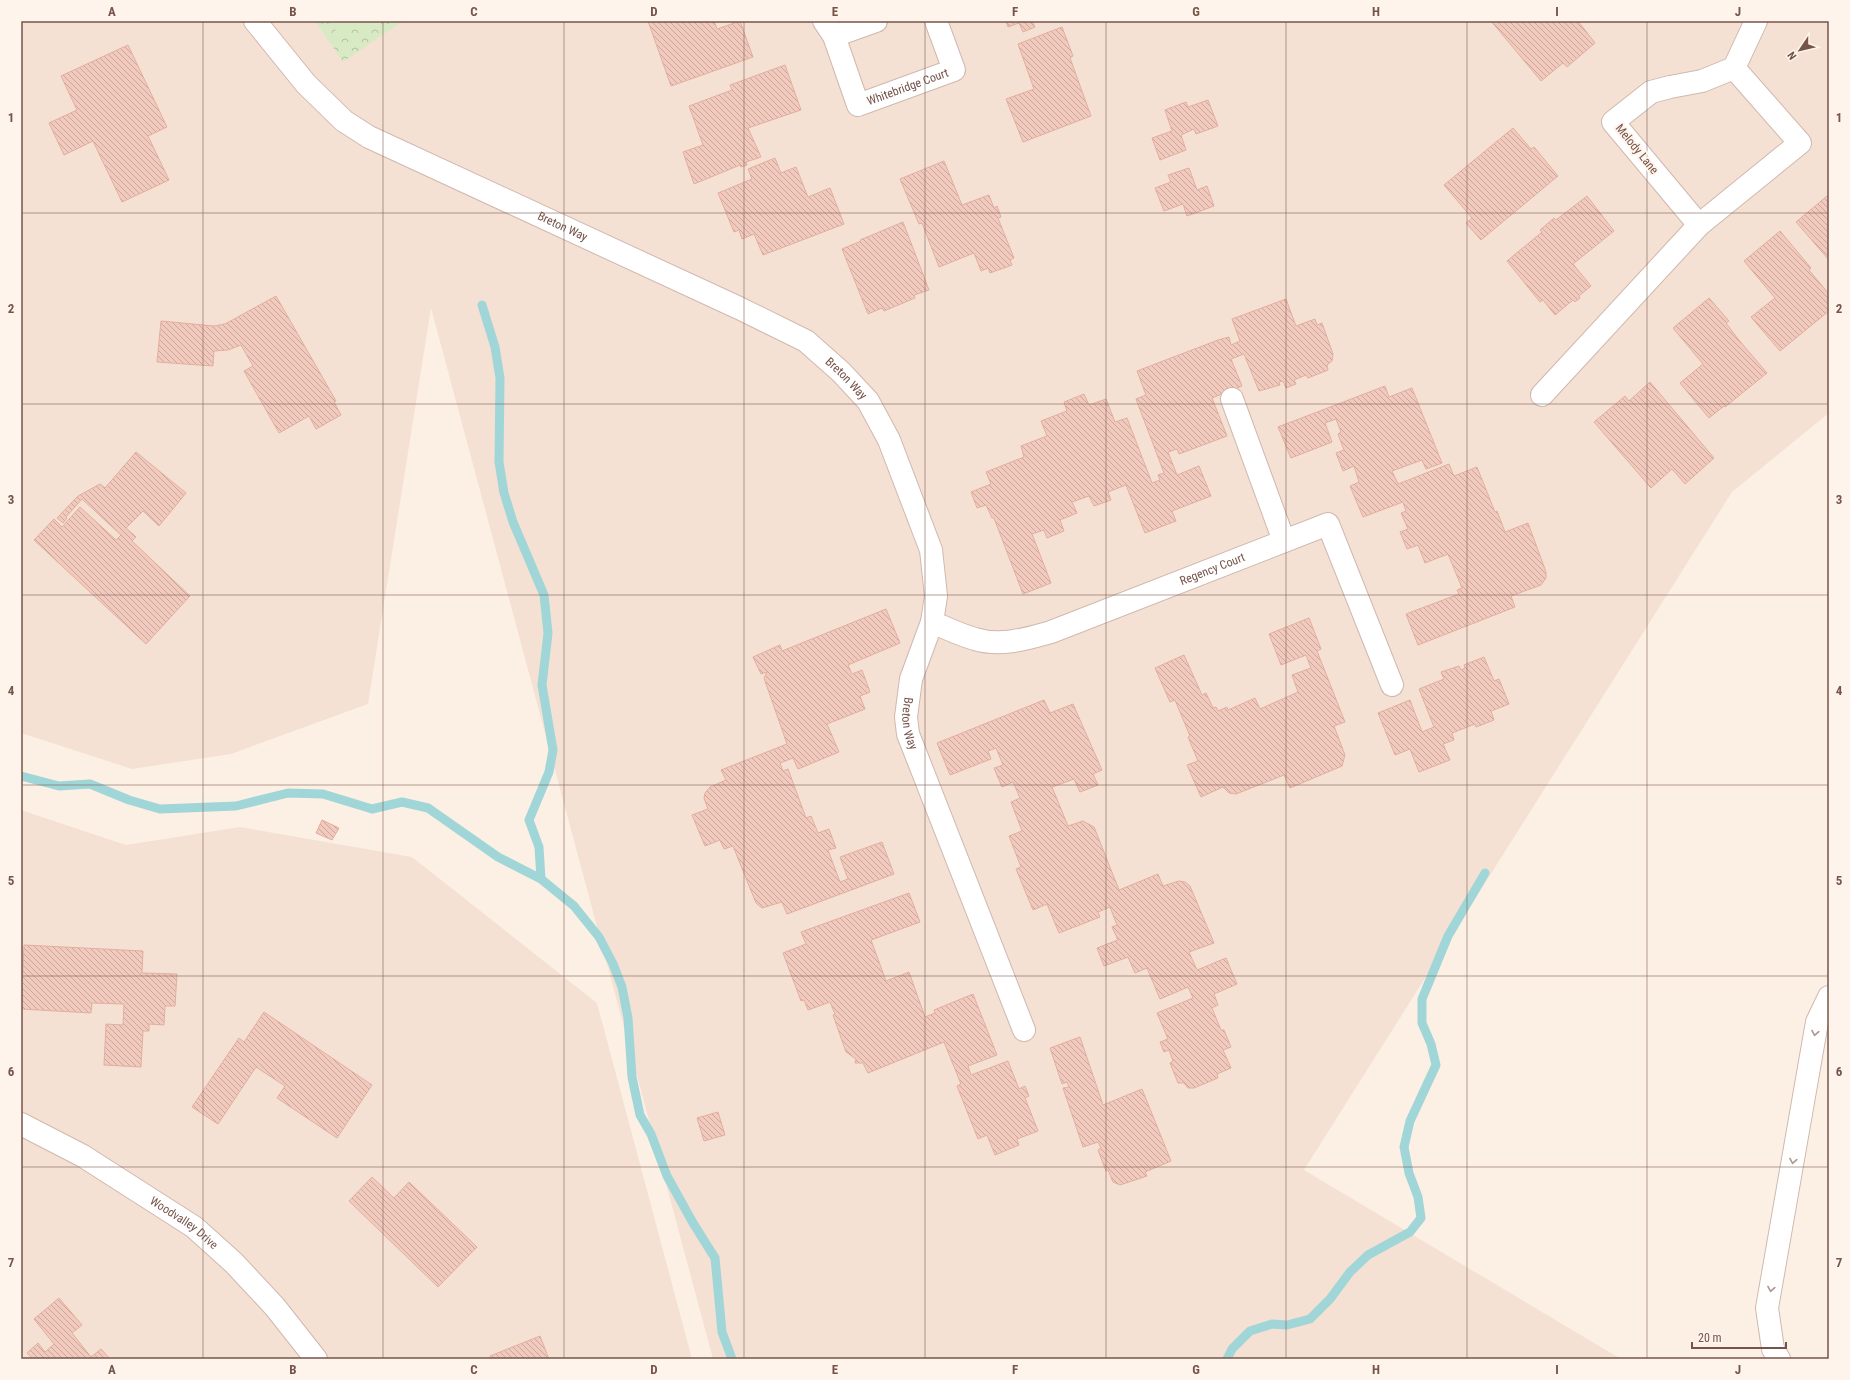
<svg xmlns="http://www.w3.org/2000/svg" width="1850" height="1380" font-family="'Roboto Condensed',sans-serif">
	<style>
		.residential { fill: #f4e1d3 }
		.forest { fill: url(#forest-crowns) }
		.garden { fill: #d8eac4 }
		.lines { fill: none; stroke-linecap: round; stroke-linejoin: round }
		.stream { stroke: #a0d6d7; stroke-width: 9 }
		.building { fill: url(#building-back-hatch); stroke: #e4ae9d }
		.minor-casing { stroke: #d0b8ae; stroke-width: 24 }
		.minor { stroke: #fff; stroke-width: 22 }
		.oneway { stroke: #ac9892 }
		.grid { fill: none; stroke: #75544a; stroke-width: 1; stroke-opacity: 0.55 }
		.labels { text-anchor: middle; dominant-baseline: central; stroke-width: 4; stroke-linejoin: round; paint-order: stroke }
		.street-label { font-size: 12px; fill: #75544a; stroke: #fff4eb }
		.neatline { fill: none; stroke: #75544a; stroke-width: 1.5 }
		.grid-label { font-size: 13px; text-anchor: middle; font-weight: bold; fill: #75544a }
	</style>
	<defs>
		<pattern id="forest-crowns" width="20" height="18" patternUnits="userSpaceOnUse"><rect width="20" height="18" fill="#d8eac4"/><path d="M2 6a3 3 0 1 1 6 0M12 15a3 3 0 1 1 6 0" fill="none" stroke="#b4c0a1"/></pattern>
		<pattern id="building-back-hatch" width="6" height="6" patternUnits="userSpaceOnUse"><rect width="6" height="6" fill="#f1cabd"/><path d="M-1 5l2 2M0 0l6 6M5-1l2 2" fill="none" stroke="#c8a79c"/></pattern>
	</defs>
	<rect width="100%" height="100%" fill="#fcf0e5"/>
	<g class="residential">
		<path d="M21,21h1808v392l-97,79 -428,678 317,189h-908l-282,-1051 -63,396 -137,50 -99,15 -111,-36z"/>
		<path d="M21,810l105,35 114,-18 172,30 185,146 95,356h-671z"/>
	</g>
	<path class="forest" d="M315,21h88l-60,41z"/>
	<path class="garden" d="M329,21h48l-18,12 -6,-9 -15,10z"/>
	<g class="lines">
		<g class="stream">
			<path d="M482,305l13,42 5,31 -1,84 5,31 9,29 31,73 4,38 -6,52 11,65 -4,22 -20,48 10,27 2,32"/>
			<path d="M21,776l38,10 31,-2 39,16 31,9 76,-3 52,-13 35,1 49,15 30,-7 26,6 70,49 43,22 33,27 25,31 14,27 9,23 6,31 4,59 8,38 11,19 16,42 26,47 22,35 7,74 10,27"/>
			<path d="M1227,1359l5,-10 18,-18 22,-7 15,1 23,-6 20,-20 20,-27 18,-17 42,-23 11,-14 -3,-21 -9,-24 -5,-26 6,-26 26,-56 -5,-21 -9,-21v-24l26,-63 37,-63"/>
		</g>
	</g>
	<g class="building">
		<path d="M648,21h66l3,8 23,-8 13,36 -82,29z"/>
		<path d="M1006,21h26l3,6 -12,5 -4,-9 -11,4z"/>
		<path d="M1491,21h87l17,22 -28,24 -4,-4 -22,18z"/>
		<path d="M1062,27l11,29 -3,2 21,58 -68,26 -17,-43 28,-10 -16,-45z"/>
		<path d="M128,45l39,82 -19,9 21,44 -47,22 -29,-61 -29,14 -15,-32 28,-13 -16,-34z"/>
		<path d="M785,65l16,45 -53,18 13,29 -15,5 1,3 -6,2 -1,-2 -46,19 -11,-32 20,-7 -14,-39 43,-16 -2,-5z"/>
		<path d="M1208,100l10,26 -22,8 -2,-5 -13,6 5,15 -26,10 -8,-22 20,-7 -7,-21 21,-8 2,5z"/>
		<path d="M1513,128l18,21 3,-2 24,29 -77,64 -15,-17 6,-5 -28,-33z"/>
		<path d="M775,158l6,15 15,-6 12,30 22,-9 14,36 -81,31 -9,-21 -12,5 -3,-9 -5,2 -16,-39 34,-14 -4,-10z"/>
		<path d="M944,161l18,44 27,-10 5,13 3,-2 4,11 -3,1 16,40 -4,2 2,5 -22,8 -2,-5 -7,3 -7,-18 -35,14 -17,-44 -3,1 -19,-45z"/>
		<path d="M1189,168l8,22 10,-4 7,20 -27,10 -4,-12 -19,7 -9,-23 16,-6 -3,-7z"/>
		<path d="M1587,196l27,35 -41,33 18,22 -12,10 1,2 -5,4 -2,-2 -18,15 -12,-15 -3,2 -33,-41 35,-29 -2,-2 14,-12 2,2z"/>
		<path d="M1827,196l2,2v62l-33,-38z"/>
		<path d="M903,222l26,68 -15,5 1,3 -31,13 -2,-3 -14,6 -26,-65 19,-8 -1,-1z"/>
		<path d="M1780,231l31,37 -2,2 20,24v17l-49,40 -29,-34 24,-19 -31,-37z"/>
		<path d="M276,296l60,105 -2,1 7,13 -25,14 -7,-13 -30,17 -35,-62 9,-5 -12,-21 -13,5 -14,1 -1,15 -56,-4 4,-41 53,5 11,-2z"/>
		<path d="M1709,298l20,23 -3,2 12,16 29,34 -42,34 -1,-1 -15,12 -29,-35 23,-19 -30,-36z"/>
		<path d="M1286,299l10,27 19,-7 2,6 5,-2 11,31 -1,7 -5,4 1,5 -20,8 -2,-3 -12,5 2,4 -10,4 -3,-7 -4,1 1,3 -21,6 -15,-37 -13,5 11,27 -30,12 15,38 -48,18 -2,-5 -9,3 9,23 22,-9 12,30 -39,15 4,10 -31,12 -19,-48 -18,7 3,8 -17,6 -5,-10 -17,6 5,11 -17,7 4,11 -17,7 -3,-8 -12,4 19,49 -28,11 -29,-76h-2l-6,-13 -9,3 -6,-16 20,-8 -5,-12 38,-15 -3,-11 26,-10 -6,-15 26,-10 -3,-9 20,-8 5,11 17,-6 9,23 12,-4 25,65 8,-3 -2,-5 6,-2 -28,-74 10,-4 -9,-24 81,-31 11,-3 2,8 9,-4 -8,-22z"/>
		<path d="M1650,382l64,76 -29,26 -13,-15 -21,19 -57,-66 31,-26 4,5z"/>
		<path d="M1385,386l4,11 23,-9 30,75 -16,6 -4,-9 -30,11 6,13 51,-20 5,12 23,-9 18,45 2,-1 8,21 23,-9 18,49v6l-5,7 -30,11 4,11 -97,38 -12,-31 53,-20 -2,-4 5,-2 -14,-34 -23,9 -7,-18 -11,4 -7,-17 8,-3 -7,-16 5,-2 -3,-9 -40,15 -13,-31 9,-4 -5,-16 -11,5 -7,-18 8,-3 -6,-16 3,-2 -5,-13 -11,4 7,19 -41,16 -13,-31z"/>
		<path d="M136,452l50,41 -27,33 -16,-15 -17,17 10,9 -4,4 58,55 -44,48 -112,-104 20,-21 8,8 18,-20 36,33 5,-5 -39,-36 -16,18 1,1 -4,5 -6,-5 21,-22 22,-12 5,4z"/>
		<path d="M886,609l14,34 -52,22 4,9 10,-4 8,22 -10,4 5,13 -38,15 12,28 -41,17 -5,-11 -13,5 3,8 5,-2 18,49 5,-2 7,17 11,-4 7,19 -8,2 12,32 8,-3 -8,-22 42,-15 12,32 -107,40 -5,-12 -20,6 -6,-5 -23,-57 -9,3 -4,-9 -15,6 -13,-31 16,-6 -4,-11 1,-5 5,-6 16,-7 -5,-10 66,-26 -23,-66 3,-6 -6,2 -8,-17 27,-12 2,6z"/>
		<path d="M1309,618l12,31 -4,2 28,71 -11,4 11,29 -3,11 -52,22 -6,-13 -48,19 -7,-1 -6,-6 -22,10 -14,-32 11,-4 -10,-24 2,-1 -15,-36 -5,2 -15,-34 29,-13 18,40 4,-2 7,15 3,-1 2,4 9,-4 1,3 27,-12 5,11 38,-17 -6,-17 19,-7 -5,-13 -25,10 -12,-31z"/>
		<path d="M1484,657l10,24 5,-2 10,25 -18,7 3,9 -18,7 -1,-3 -23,9 2,7 -11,4 7,16 -31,12 -9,-23 -15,6 -17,-42 32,-13 12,32 12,-5 -15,-38 25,-10 -3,-7 18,-6 2,4 4,-2 -1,-3z"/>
		<path d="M1044,700l6,13 23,-9 29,66 -9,4 5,11 -18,7 -6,-13 -22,8 16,39 15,-5 11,6 25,63 39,-16 5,12 16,-5 6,1 5,4 24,57 -25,9 8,18 29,-12 11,26 -23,10 4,11 -6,3 9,22h3l7,17 -8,3 8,18 -14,6 1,4 -24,10h-6l-4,-5h-6l-8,-20 3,-2 -4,-11 -5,2 -4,-10 8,-3 -11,-26 36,-15 -5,-11 -28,12 -13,-31 -12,5 -7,-16 -24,9 -7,-18 21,-8 -6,-13 5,-2 -7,-18 -12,5 2,5 -41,16 -12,-29 -14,6 -17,-41 5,-2 -12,-31 13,-5 -11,-29 9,-4 -7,-16 -11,5 -8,-19 9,-3 -7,-17 -8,3 3,8 -41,16 -13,-32z"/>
		<path d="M322,820l17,8 -7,12 -16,-7z"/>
		<path d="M909,893l11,29 -49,18 15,41 23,-9 16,45 10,-4 -1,-3 39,-16 24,61 -29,11 3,9 37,-14 11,28 6,-3 4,10 -4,2 13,33 -21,8 2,6 -24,10 -8,-20 -9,4 -21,-53 4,-2 -17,-42 -76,31 -5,-10h-8l1,-4 -10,-7 -13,-37 2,-1 -5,-12 -22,8 -4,-10 -3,1 -18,-48 23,-9 -5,-12z"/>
		<path d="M24,945l119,6 -1,22 35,1 -2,32h-10l-1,19 -15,-1v7h-6l-2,36 -37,-2 2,-41 17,1 1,-21 -32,-1 -1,10 -70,-4z"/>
		<path d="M264,1012l108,73 -35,53 -60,-40 8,-12 -29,-19 -38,57 -26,-17 47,-69 5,4z"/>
		<path d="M1080,1037l23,68 39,-16 29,72 -26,11 2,4 -27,9 -7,-3 -5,-12 -2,1 -8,-21 3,-2 -3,-6 -15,5 -20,-59 6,-1 -2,-5 -5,2 -12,-36z"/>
		<path d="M718,1112l7,23 -21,6 -7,-23z"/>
		<path d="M372,1177l22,21 15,-16 68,65 -39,40 -89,-86z"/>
		<path d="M59,1298l23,27 -10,8 19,24 10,-8 9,10h-77l-6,-6 11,-10 7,9 9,-8 -20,-25z"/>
		<path d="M540,1336l9,23h-58l-1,-3z"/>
	</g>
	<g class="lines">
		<defs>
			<g id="minor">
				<path id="s1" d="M255,21l51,63 38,37 25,16 370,171 67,33 35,31 27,29 21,39 42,110 5,46 -4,26 -21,57 -5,38 2,17 116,296"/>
				<path id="s2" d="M824,21l10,15 24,69 96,-35 -18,-49"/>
				<path d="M834,36l42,-15"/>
				<path d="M1734,68l66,75 -101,82 -86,-103 38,-30 19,-5 32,-6 32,-13 22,-47"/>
				<path d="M1542,395l157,-170"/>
				<path d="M1232,399l52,142"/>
				<path id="s3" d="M932,622c14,6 28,13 43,17 26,8 51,0 76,-7l277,-108 64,161"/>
				<path id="s4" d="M21,1124l62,32 111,71 40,36 41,44 41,52"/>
				<path d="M1779,1359l-6,-10 -6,-41 50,-286 12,-25"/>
			</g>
		</defs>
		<use href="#minor" class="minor-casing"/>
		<use href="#minor" class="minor"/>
	</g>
	<defs><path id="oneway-chevron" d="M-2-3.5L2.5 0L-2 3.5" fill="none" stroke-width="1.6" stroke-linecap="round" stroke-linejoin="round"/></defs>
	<g class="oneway">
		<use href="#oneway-chevron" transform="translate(1815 1033) rotate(100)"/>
		<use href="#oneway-chevron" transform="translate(1793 1161) rotate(100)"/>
		<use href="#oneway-chevron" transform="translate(1771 1289) rotate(100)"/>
	</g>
	<path class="grid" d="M203,21v1338M383,21v1338M564,21v1338M744,21v1338M925,21v1338M1106,21v1338M1286,21v1338M1467,21v1338M1647,21v1338M21,213h1808M21,404h1808M21,595h1808M21,785h1808M21,976h1808M21,1167h1808"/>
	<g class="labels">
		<g class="street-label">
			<text stroke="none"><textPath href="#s2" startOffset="144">Whitebridge Court</textPath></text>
			<text transform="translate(1637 149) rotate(51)">Melody Lane</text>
			<text stroke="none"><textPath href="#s1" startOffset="377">Breton Way</textPath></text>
			<text stroke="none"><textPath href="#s1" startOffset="701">Breton Way</textPath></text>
			<text stroke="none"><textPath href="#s3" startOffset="297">Regency Court</textPath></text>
			<text stroke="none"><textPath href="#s1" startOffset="1073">Breton Way</textPath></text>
			<text stroke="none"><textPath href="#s4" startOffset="191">Woodvalley Drive</textPath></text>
		</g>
	</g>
	<rect width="1850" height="1380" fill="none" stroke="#fff4eb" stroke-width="44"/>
	<g transform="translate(1800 50) rotate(235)" stroke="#fff4eb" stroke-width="3" paint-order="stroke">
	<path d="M0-3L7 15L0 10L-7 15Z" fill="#75544a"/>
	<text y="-6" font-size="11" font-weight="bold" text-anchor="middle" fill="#75544a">N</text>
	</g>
	<path d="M1692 1342v6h94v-6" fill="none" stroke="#75544a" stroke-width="2"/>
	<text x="1698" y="1342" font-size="12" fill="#75544a" stroke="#fff4eb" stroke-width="3" paint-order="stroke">20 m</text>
	<rect x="22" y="22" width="1806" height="1336" class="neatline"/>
	<g class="grid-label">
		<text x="112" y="16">A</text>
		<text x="293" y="16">B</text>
		<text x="474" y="16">C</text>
		<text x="654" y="16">D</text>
		<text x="835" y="16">E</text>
		<text x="1015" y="16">F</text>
		<text x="1196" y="16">G</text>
		<text x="1376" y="16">H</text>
		<text x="1557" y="16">I</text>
		<text x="1738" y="16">J</text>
		<text x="11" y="122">1</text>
		<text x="1839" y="122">1</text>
		<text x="11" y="313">2</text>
		<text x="1839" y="313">2</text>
		<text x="11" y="504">3</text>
		<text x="1839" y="504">3</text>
		<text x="11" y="695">4</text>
		<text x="1839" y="695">4</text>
		<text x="11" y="885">5</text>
		<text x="1839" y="885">5</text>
		<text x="11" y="1076">6</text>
		<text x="1839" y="1076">6</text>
		<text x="11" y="1267">7</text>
		<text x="1839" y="1267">7</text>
		<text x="112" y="1374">A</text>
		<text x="293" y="1374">B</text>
		<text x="474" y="1374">C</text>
		<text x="654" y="1374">D</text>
		<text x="835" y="1374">E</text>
		<text x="1015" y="1374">F</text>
		<text x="1196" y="1374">G</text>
		<text x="1376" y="1374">H</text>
		<text x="1557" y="1374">I</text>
		<text x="1738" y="1374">J</text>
	</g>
</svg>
